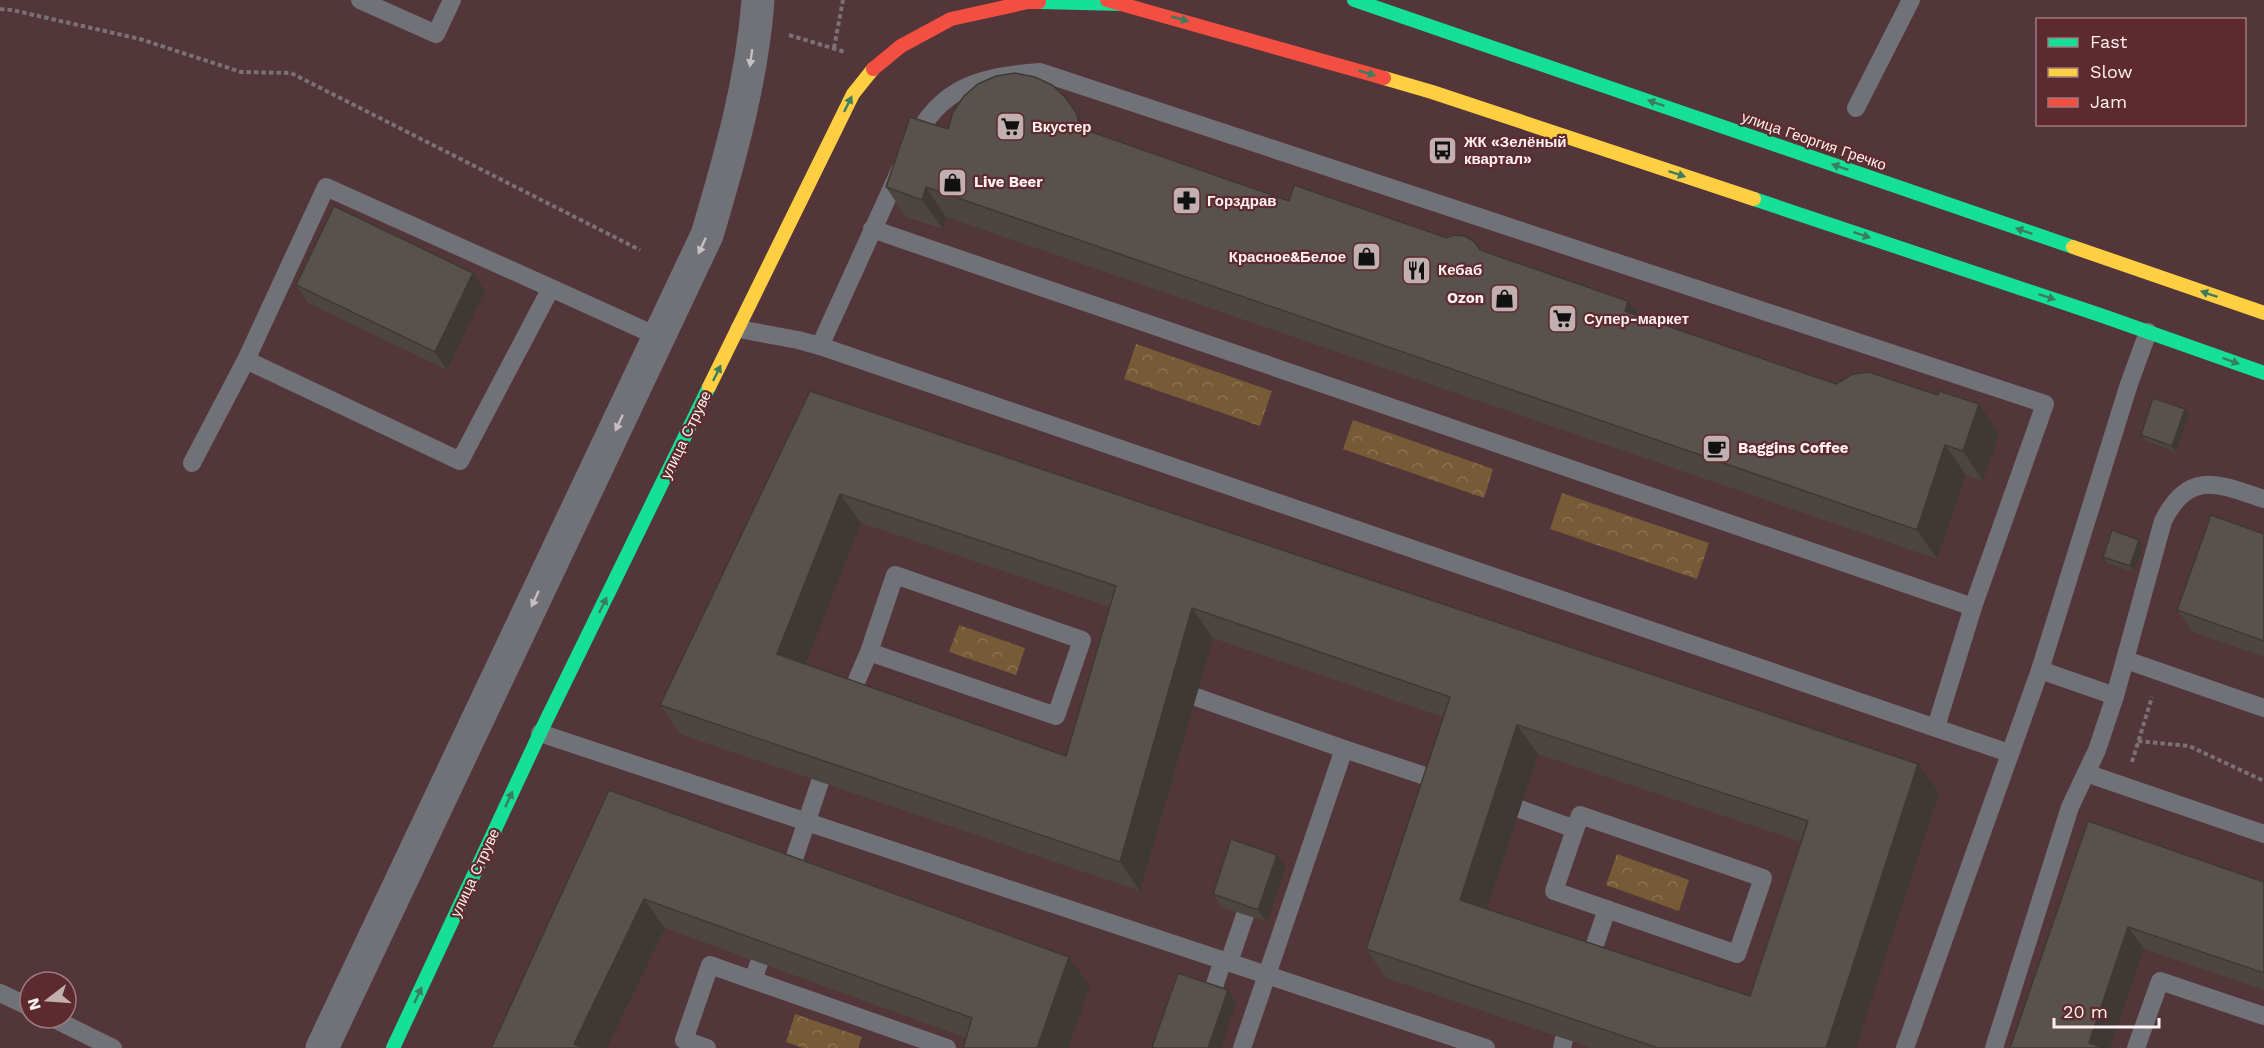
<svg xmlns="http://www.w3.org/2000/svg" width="2264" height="1048" font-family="'Work Sans',sans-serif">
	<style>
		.forest { fill: url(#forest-crowns) }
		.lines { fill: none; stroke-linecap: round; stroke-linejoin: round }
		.path { stroke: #7a7174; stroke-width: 4; stroke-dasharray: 4.5 3; stroke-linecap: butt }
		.lane { stroke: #717278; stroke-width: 18 }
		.street { stroke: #717278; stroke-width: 33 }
		.fast { stroke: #16e098; stroke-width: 14 }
		.slow { stroke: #ffcf43; stroke-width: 14 }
		.jam { stroke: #f24e42; stroke-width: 14 }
		.wall { fill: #4d4640; fill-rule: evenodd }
		.shaded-wall { fill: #3e3934 }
		.building { fill: #59514b; stroke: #3e3934; stroke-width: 1.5; fill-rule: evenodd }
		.oneway { fill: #3d7c5e }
		.oneway2 { fill: #c6bec0 }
		.labels { text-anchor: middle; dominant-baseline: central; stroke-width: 4.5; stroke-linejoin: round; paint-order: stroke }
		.poi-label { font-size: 15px; font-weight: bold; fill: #fef0f0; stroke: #5d2b2f; text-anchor: start }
		.street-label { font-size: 15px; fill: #fef0f0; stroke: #5d2b2f }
	</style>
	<defs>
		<pattern id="forest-crowns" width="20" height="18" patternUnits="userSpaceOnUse" patternTransform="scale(1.5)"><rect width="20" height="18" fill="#765b36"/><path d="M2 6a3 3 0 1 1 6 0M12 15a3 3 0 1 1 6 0" fill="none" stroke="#8b7353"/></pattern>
	</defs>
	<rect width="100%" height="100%" fill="#523639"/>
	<g class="forest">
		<path d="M1136,344l136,47 -12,35 -136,-47z"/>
		<path d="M1353,420l140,49 -9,29 -141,-49z"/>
		<path d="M1562,493l147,50 -12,36 -147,-50z"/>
		<path d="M959,625l66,23 -9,27 -67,-23z"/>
		<path d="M1617,854l72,26 -10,31 -73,-26z"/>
		<path d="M795,1014l67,23 -4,11h-55l-17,-6z"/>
	</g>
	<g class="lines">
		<g class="path">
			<path d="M0,9l12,1 128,29 101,33 50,1 349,177"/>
			<path d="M789,35l56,17"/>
			<path d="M834,48l9,-48"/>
			<path d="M2138,741l51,5 75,35"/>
			<path d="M2132,762l20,-65"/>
		</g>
		<g class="lane">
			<path d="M360,0l76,34 16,-34"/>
			<path d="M1856,108l55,-108"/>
			<path d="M913,143c27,-57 69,-67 127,-71l1005,332 -72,203 -37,120"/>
			<path d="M872,229l1101,378"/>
			<path d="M739,329l59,11 22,6 1189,407"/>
			<path d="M820,346l80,-176"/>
			<path d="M246,360l214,101 91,-173 108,49"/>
			<path d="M192,463l54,-103 80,-173 225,101"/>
			<path d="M895,575l187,65 -26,76 -187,-64z"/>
			<path d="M2126,660l138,48"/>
			<path d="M2040,670l75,26"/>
			<path d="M1196,697l148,52"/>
			<path d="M848,701l21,-49"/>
			<path d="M540,733l946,315"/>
			<path d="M2086,773l178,61"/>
			<path d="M1520,809l55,20"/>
			<path d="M1580,815l183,63 -26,76 -183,-63z"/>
			<path d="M788,877l32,-95"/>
			<path d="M1229,962l16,-47"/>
			<path d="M1588,965l19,-56"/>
			<path d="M753,980l6,-17"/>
			<path d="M0,993l30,14"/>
			<path d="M1212,993l11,-33"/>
			<path d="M52,1018l61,30"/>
			<path d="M707,1048l-23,-8 26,-75 237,83"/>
			<path d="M1242,1048l102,-299 102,34"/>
			<path d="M1562,1048l2,-9"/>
			<path d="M1905,1048l135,-378 89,-286 19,-52"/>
			<path d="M1994,1048l76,-241 27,-57 18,-54 48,-175c26,-52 56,-37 101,-22"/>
			<path d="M2136,1048l24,-67 104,35"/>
		</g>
		<path class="street" d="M322,1048l385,-813c23,-77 45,-154 51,-235"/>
		<g class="fast">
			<path d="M1354,0l719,247"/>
			<path d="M1039,2l85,2"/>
			<path d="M1754,199l349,117 161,57"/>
			<path d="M393,1048l147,-315 169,-346"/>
		</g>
		<g class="slow">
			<path d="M1384,78l48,14 322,107"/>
			<path d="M2073,247l191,66"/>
			<path d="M709,387l144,-293 20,-25"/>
		</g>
		<g class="jam">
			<path d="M1107,0l277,78"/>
			<path d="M873,69l28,-23 50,-27 77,-17h11"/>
		</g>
	</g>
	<g class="wall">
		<path d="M948,129l341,72 192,49 158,66 197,68 163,50 -16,47 -17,-6 -29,84 -991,-342 -3,12 -37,-12 -20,-30z"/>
		<path d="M473,273l12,18 -38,79 -139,-67 -12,-18z"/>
		<path d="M810,391l1129,402 -83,255h-264l-206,-70 -20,-29 77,-232 -230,-79 -73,253 -460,-157 -20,-29zM861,523l249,84 -44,149 -261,-92zM1538,754l264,88 -52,154 -263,-87z"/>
		<path d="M2189,415l-13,37 -30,-11 -5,-6z"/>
		<path d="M2264,534v123l-71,-25 -16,-22z"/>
		<path d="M2143,546l-9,26 -27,-9 -4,-6z"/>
		<path d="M609,790l481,196 -22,62h-105l3,-10 -301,-110 -58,120h-116z"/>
		<path d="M2088,821l176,61v108l-120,-41 -34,99z"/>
		<path d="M1277,855l9,12 -19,55 -46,-15 -8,-13z"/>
	</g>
	<g class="shaded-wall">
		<path d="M1066,98l21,29 10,16 -17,-15z"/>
		<path d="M926,187l20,30 -3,12 -21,-29z"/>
		<path d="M473,273l12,18 -38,79 -12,-18z"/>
		<path d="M1628,301l21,29 -24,-19z"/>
		<path d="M1979,404l20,30 -16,47 -20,-30z"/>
		<path d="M2185,409l4,6 -13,37 -4,-6z"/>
		<path d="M1945,445l21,30 -29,84 -20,-29z"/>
		<path d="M840,494l21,29 -63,160 -21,-29z"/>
		<path d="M2139,540l4,6 -9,26 -4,-6z"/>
		<path d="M1192,608l21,30 -73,253 -20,-29z"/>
		<path d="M1517,725l21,29 -58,175 -20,-29z"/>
		<path d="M1918,764l21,29 -83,255h-30z"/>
		<path d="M1277,855l9,12 -19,55 -9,-12z"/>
		<path d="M644,899l21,29 -58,120h-30l-3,-4z"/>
		<path d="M2128,927l16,22 -34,99h-18l-3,-5z"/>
		<path d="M1069,957l21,29 -22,62h-31z"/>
		<path d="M1228,990l8,12 -15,46h-13z"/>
	</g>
	<g class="building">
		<path d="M1015,73l20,4 17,8 14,13 11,16 3,14 209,73 5,-16 153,53 6,-3 12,1 10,6 5,8 148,51 -3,10 5,2 206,71 17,-10 16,-2 69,23 1,-4 40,13 -16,47 -18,-6 -28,85 -991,-343 -4,13 -36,-13 24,-70 38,12 5,-17 11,-16 14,-12 18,-8z"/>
		<path d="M334,206l139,67 -38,79 -139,-67z"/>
		<path d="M810,391l1108,373 -92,284h-168l-292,-99 84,-252 -258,-89 -72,254 -460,-157zM840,494l276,92 -50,170 -289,-102zM1517,725l291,96 -58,175 -290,-96z"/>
		<path d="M2153,398l32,11 -13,37 -31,-11z"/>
		<path d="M2211,515l53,19v107l-87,-31z"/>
		<path d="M2112,530l27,10 -9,26 -27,-9z"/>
		<path d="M609,790l460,167 -32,91h-74l9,-30 -328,-119 -70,145 11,4h-94z"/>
		<path d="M2088,821l176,61v91l-136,-46 -39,116 15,5h-94z"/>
		<path d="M1231,839l46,16 -19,55 -45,-16z"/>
		<path d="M1178,973l50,17 -20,58h-52l-4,-1z"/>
	</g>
	<defs><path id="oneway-solid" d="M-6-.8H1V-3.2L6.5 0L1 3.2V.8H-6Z" transform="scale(1.5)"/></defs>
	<g class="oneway">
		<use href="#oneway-solid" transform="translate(1180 19) rotate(16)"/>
		<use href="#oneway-solid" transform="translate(1367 73) rotate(16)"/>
		<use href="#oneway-solid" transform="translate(1656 103) rotate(-161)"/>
		<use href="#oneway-solid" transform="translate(848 104) rotate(-64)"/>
		<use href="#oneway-solid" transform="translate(1840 167) rotate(-161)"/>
		<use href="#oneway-solid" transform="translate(1677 174) rotate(18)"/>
		<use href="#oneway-solid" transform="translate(2024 231) rotate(-161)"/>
		<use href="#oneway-solid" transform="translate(1862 235) rotate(18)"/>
		<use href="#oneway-solid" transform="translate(2209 294) rotate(-161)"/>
		<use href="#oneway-solid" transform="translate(2047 297) rotate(18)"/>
		<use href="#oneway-solid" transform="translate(2231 361) rotate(20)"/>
		<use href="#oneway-solid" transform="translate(717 373) rotate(-64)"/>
		<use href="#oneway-solid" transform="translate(603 605) rotate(-64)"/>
		<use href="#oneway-solid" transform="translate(509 799) rotate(-65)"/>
		<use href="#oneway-solid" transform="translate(418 995) rotate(-65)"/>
	</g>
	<g class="oneway2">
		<use href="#oneway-solid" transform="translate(751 58) rotate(98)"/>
		<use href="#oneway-solid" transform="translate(702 246) rotate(115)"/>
		<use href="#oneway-solid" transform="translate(619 423) rotate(115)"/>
		<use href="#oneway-solid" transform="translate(535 599) rotate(115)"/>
	</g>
	<defs>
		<symbol id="supermarket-square" viewBox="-11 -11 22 22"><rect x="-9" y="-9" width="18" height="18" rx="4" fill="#c2afb0" stroke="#5d2b2f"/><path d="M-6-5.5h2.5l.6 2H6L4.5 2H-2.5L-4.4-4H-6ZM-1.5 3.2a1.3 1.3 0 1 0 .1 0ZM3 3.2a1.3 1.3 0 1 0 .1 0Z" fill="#111"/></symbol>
		<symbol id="bus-square" viewBox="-11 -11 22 22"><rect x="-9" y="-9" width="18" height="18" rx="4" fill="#c2afb0" stroke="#5d2b2f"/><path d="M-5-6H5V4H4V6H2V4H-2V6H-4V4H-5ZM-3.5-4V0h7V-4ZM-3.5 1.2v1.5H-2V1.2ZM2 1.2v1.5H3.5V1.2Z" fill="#111"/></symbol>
		<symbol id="shop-square" viewBox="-11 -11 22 22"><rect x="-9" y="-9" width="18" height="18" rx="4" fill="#c2afb0" stroke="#5d2b2f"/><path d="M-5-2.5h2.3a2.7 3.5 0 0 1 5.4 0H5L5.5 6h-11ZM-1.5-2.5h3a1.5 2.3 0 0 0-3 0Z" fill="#111"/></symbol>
		<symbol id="pharmacy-square" viewBox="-11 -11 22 22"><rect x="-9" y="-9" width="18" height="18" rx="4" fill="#c2afb0" stroke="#5d2b2f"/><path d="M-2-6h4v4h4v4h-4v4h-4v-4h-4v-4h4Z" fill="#111"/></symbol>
		<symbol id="restaurant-square" viewBox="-11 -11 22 22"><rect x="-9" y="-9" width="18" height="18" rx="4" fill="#c2afb0" stroke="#5d2b2f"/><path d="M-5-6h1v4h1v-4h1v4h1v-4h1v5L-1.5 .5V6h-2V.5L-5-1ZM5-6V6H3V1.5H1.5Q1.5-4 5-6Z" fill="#111"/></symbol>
		<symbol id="cafe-square" viewBox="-11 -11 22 22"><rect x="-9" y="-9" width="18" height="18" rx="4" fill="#c2afb0" stroke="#5d2b2f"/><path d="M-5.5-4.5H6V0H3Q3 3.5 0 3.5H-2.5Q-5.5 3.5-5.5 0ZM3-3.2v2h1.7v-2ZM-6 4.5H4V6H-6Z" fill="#111"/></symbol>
	</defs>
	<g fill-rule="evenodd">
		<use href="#supermarket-square" x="994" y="110" width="33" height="33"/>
		<use href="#bus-square" x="1426" y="134" width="33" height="33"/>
		<use href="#shop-square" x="936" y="166" width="33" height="33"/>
		<use href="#pharmacy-square" x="1170" y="184" width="33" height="33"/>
		<use href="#shop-square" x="1350" y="240" width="33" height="33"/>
		<use href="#restaurant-square" x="1400" y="254" width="33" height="33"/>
		<use href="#shop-square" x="1488" y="282" width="33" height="33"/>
		<use href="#supermarket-square" x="1546" y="302" width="33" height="33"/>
		<use href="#cafe-square" x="1700" y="432" width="33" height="33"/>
	</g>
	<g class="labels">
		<g class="poi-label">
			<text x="1032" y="127">Вкустер</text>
			<text x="1464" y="142">ЖК «Зелёный<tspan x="1464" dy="17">квартал»</tspan></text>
			<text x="974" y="182">Live Beer</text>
			<text x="1207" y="201">Горздрав</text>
			<text x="1346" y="257" text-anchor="end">Красное&amp;Белое</text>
			<text x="1438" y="270">Кебаб</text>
			<text x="1484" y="298" text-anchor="end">Ozon</text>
			<text x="1584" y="319">Супер-маркет</text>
			<text x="1738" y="448">Baggins Coffee</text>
		</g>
		<g class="street-label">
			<text transform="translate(1814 141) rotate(19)">улица Георгия Гречко</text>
			<text transform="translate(686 435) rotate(-64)">улица Струве</text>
			<text transform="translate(475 873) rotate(-65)">улица Струве</text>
		</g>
	</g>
	<rect x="2036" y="18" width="210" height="108" fill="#5d2b2f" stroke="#9d7a7c" stroke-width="1.5"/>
	<rect x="2048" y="38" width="30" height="9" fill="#16e098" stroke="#9d7a7c" stroke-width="1.5"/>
	<text x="2090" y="48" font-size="18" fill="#fef0f0">Fast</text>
	<rect x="2048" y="68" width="30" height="9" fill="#ffcf43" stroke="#9d7a7c" stroke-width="1.5"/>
	<text x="2090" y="78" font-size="18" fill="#fef0f0">Slow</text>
	<rect x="2048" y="98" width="30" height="9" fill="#f24e42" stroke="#9d7a7c" stroke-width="1.5"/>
	<text x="2090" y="108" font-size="18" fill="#fef0f0">Jam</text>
	<g transform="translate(48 1000) rotate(253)"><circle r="28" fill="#5d2b2f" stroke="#9d7a7c" stroke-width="1.5"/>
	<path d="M0-4.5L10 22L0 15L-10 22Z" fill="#c2afb0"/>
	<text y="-9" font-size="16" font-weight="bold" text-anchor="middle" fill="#fef0f0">N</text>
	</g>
	<path d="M2054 1018v9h105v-9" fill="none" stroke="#fef0f0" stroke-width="3"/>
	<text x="2063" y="1018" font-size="18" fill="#fef0f0" stroke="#5d2b2f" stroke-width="4.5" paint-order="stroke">20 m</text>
</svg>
